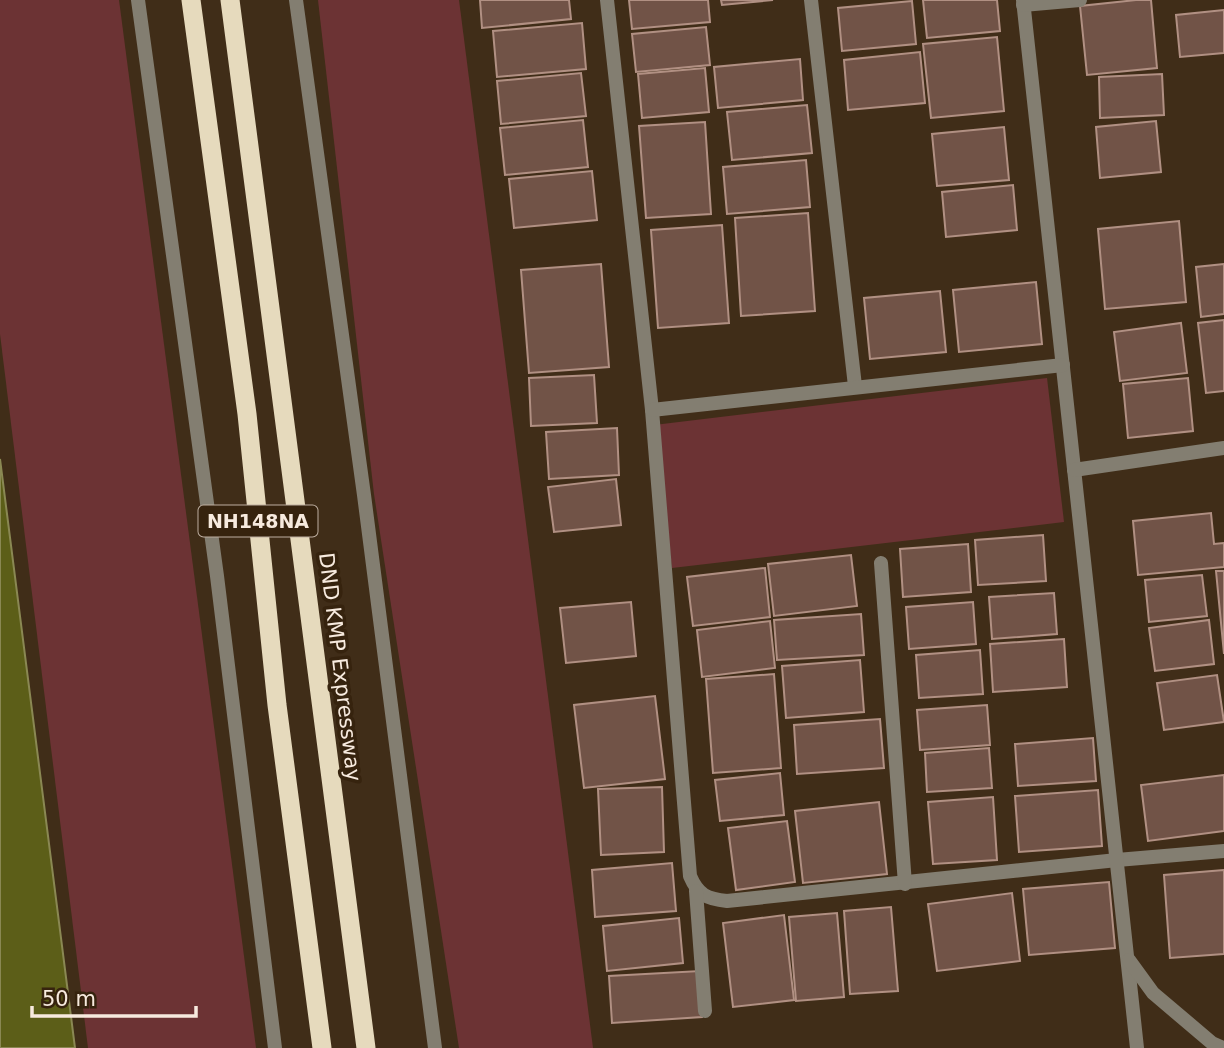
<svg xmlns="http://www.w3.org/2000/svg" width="1224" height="1048" font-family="'DejaVu Sans',sans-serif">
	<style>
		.green { fill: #6c3334 }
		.water { fill: #5c5e18; stroke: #8a8853; stroke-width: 2 }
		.building { fill: #715347; stroke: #b19083; stroke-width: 2 }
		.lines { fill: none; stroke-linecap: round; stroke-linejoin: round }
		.minor { stroke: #837e71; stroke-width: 14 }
		.tertiary { stroke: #837e71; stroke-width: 14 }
		.trunk { stroke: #e6dabd; stroke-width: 19 }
		.labels { text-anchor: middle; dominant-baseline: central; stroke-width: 7; stroke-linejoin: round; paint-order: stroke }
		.shield { fill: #36230e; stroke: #bdaea0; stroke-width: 2 }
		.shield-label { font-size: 19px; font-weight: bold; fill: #f7eade }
		.street-label { font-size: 21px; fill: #f7eade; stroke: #36230e }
	</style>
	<rect width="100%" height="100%" fill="#402d18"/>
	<g class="green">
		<path d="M0,0h119l137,1048h-168l-88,-714z"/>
		<path d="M318,0h141l134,1048h-134l-85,-554z"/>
		<path d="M1047,378l17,144 -392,46 -18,-143z"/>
	</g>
	<path class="water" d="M0,459l75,589h-75z"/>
	<g class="building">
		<path d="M480,0h89l2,19 -89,9z"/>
		<path d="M629,0h79l2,22 -78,7z"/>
		<path d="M721,0h52l-51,5z"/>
		<path d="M923,0h74l3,31 -73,7z"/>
		<path d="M1136,0h15l6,68 -70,7 -7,-69z"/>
		<path d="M912,1l4,43 -74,7 -4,-43z"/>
		<path d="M1224,10v43l-44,4 -4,-42z"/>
		<path d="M582,23l4,46 -89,8 -4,-46z"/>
		<path d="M706,27l4,38 -74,7 -4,-38z"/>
		<path d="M997,37l7,74 -73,7 -8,-74z"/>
		<path d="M920,52l5,51 -77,7 -4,-50z"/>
		<path d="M800,59l3,41 -85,8 -4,-41z"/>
		<path d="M705,68l4,44 -67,6 -4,-44z"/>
		<path d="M581,73l5,43 -85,8 -4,-43z"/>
		<path d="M1162,74l2,41 -64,3 -1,-41z"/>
		<path d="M807,105l5,48 -80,7 -5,-48z"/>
		<path d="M583,120l5,47 -83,8 -5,-47z"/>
		<path d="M1156,121l5,51 -61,6 -4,-51z"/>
		<path d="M705,122l6,92 -65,4 -7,-92z"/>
		<path d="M1004,127l5,53 -72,6 -5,-52z"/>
		<path d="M806,160l4,47 -83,7 -4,-47z"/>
		<path d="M592,171l5,49 -83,8 -5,-49z"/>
		<path d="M1013,185l4,45 -71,7 -4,-45z"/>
		<path d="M808,213l7,98 -74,5 -6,-98z"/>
		<path d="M1179,221l7,81 -81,7 -7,-80z"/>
		<path d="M722,225l7,98 -71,5 -7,-98z"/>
		<path d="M601,264l8,103 -80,6 -8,-103z"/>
		<path d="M1224,264v50l-23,3 -5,-50z"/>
		<path d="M1036,282l6,62 -83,8 -6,-62z"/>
		<path d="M940,291l6,61 -76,7 -6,-61z"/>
		<path d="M1224,320v71l-18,2 -8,-70z"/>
		<path d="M1181,323l6,50 -67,8 -6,-49z"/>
		<path d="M594,375l3,48 -66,3 -2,-48z"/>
		<path d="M1188,378l5,53 -65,7 -5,-54z"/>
		<path d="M617,428l2,47 -70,4 -3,-47z"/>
		<path d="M616,479l5,46 -67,7 -6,-45z"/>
		<path d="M1211,513l3,31 10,-1v24l-86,8 -5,-54z"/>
		<path d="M1043,535l3,46 -68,4 -3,-45z"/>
		<path d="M968,544l3,48 -68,5 -3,-48z"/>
		<path d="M851,555l6,51 -83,10 -6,-52z"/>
		<path d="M765,568l5,49 -77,9 -6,-49z"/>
		<path d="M1216,571h8v83z"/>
		<path d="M1202,575l5,41 -58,6 -4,-42z"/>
		<path d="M1054,593l3,41 -65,5 -3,-42z"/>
		<path d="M631,602l5,54 -70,7 -6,-55z"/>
		<path d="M973,602l3,42 -67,5 -3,-42z"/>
		<path d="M861,614l3,41 -87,5 -3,-40z"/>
		<path d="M1209,620l5,44 -59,7 -6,-43z"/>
		<path d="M770,621l5,47 -73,9 -5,-47z"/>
		<path d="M1064,639l3,48 -74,5 -3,-48z"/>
		<path d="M980,650l3,44 -64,4 -3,-43z"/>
		<path d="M860,660l4,52 -78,6 -4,-52z"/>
		<path d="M774,674l7,94 -68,5 -7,-94z"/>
		<path d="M1217,675l7,47 -60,8 -7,-47z"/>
		<path d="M655,696l10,83 -81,9 -10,-83z"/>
		<path d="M987,705l3,40 -70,5 -3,-40z"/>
		<path d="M880,719l4,49 -87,6 -3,-49z"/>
		<path d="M1093,738l3,43 -78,5 -3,-42z"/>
		<path d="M989,748l3,40 -65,4 -2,-39z"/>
		<path d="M780,773l4,42 -64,6 -5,-41z"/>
		<path d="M1224,775v56l-76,10 -7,-56z"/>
		<path d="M662,787l2,65 -63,3 -3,-66z"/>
		<path d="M1098,790l4,56 -83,6 -4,-56z"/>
		<path d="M993,797l4,63 -64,4 -5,-62z"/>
		<path d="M879,802l8,72 -84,9 -8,-72z"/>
		<path d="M787,821l8,61 -59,8 -8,-62z"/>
		<path d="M672,863l4,48 -81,6 -3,-47z"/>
		<path d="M1224,870v84l-54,4 -6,-83z"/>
		<path d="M1109,882l6,66 -86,7 -6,-66z"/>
		<path d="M1012,893l8,68 -83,10 -9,-67z"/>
		<path d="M891,907l7,84 -48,3 -6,-83z"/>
		<path d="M837,913l7,84 -48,4 -7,-84z"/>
		<path d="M784,915l10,85 -61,7 -10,-84z"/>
		<path d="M679,918l4,45 -76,8 -4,-45z"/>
		<path d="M700,971l2,46 -90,6 -3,-47z"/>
	</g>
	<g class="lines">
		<g class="minor">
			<path d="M607,0l45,410 38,466c8,19 17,23 37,25l390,-41 107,-9"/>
			<path d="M811,0l44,386"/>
			<path d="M1023,0l114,1048"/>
			<path d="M1023,5l57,-5"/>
			<path d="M652,410l411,-45"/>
			<path d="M1074,470l150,-22"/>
			<path d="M881,563l24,321"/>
			<path d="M696,891l9,120"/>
			<path d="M1129,960l24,33 59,50 11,5"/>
		</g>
		<g class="tertiary">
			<path d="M138,0l79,576 58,472"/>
			<path d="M296,0l68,495 71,553"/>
		</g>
		<g class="trunk">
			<path d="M191,0l56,414 30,291 45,343"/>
			<path d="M230,0l136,1048"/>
		</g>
	</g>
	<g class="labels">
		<rect class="shield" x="198.5" y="505.5" width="119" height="31" rx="5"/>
		<g class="shield-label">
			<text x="258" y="521">NH148NA</text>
		</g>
		<g class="street-label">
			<text transform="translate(340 667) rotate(83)">DND KMP Expressway</text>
		</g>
	</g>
	<path d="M32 1006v10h164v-10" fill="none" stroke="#f7eade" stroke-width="3.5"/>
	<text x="42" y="1006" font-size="21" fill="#f7eade" stroke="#36230e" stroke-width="5" paint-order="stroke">50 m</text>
</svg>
